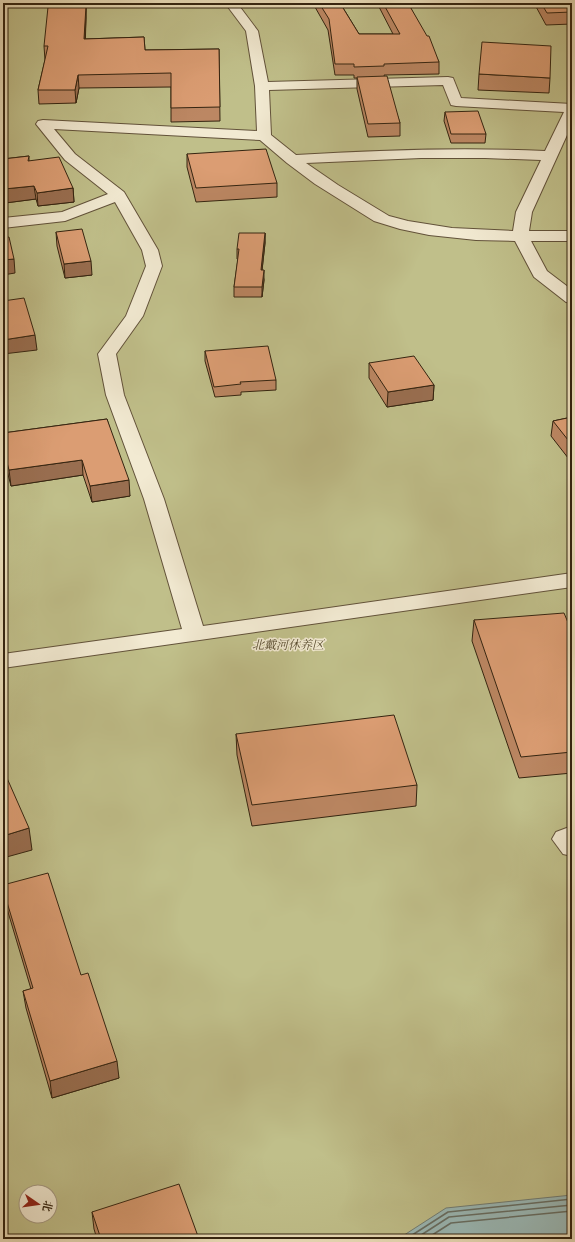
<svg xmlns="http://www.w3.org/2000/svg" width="575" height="1242" font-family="'IM FELL DW Pica','Noto Serif SC',serif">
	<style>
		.green { fill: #c0bf8a; stroke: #7a724d; fill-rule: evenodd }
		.water { fill: #9bbab8; stroke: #727e75 }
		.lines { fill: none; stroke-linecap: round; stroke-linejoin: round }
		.shore { stroke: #686f64; stroke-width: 1.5 }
		.minor-casing { stroke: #62523a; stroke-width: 2 }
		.minor { fill: #f2ead2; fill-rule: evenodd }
		.wall { fill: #bc8763; stroke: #342410 }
		.shaded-wall { fill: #996e50; stroke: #342410 }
		.building { fill: #db9d73; stroke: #342410 }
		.labels { text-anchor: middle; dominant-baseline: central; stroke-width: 3; stroke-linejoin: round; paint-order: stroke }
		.park-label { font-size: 12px; font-style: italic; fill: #574b2e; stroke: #f2ead2 }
	</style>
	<rect width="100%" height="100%" fill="#ebdeba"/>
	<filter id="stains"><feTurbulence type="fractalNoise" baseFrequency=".005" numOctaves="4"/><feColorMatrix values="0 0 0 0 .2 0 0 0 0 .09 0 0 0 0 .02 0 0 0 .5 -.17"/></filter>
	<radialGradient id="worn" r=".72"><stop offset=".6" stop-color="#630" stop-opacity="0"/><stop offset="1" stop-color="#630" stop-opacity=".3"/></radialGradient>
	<path class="green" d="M3,3h564l5,5v78l-4,12h4v1141h-569zM26,1192h24v24h-24z"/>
	<path class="water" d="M572,1195v44h-174l48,-31z"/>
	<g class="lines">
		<g class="shore">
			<path d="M406,1239l42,-27 124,-13"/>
			<path d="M415,1239l34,-22 123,-12"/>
			<path d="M426,1239l25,-16 121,-12"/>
		</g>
		<defs>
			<g id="minor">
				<path d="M225,3h12l21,28 10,51 180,-5 5,1 8,20 111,6v20l-40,88 -3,19h43v10h-41l16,30 25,19v13l-6,-1 -32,-25 -19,-36 -39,-1 -47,-5 -29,-6 -26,-8 -59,-37 -28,-21 -27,-23 -206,-11 21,25 49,38 34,58 4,16 -19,50 -27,38 8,41 40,104 39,127 369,-53v14l-569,81v-14l179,-25 -38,-130 -38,-104 -8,-41 28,-38 20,-50 -4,-16 -27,-48 -50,19 -62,7v-10l59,-6 46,-18 -43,-34 -29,-36 2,-3 5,-1 214,11 -2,-45 -9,-55zM443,85l8,20 5,1 108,6 -19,39c-83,-4 -166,-1 -249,4l-25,-20 -2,-45zM421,158h64l56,2 -25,52 -3,19 -61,-3 -44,-7 -19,-5 -51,-31 -32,-22z"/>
				<path d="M572,826v30l-9,-2 -11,-15 4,-7z"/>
			</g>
		</defs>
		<use href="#minor" class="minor-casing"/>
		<use href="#minor" class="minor"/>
	</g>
	<g class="wall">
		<path d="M314,3h26l19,31h34l-16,-31h31l31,59v12l-55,1 16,48v13l-32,1 -11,-48v-11h-3v-3h-19l-7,-45 -13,-23z"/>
		<path d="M534,3h38v21l-26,1z"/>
		<path d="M86,6v12l-1,21 59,-2 1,13 74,-1 1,72 -49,1v-35l-92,1 -3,15 -37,1 -1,-14 7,-30 -1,-14z"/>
		<path d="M479,74l71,4 -1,15 -71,-3z"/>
		<path d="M445,112l41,22 -1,9h-34l-7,-22z"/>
		<path d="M187,154l90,29v14l-81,5 -9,-35z"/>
		<path d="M29,156v5l44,27 1,14 -36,4 -2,-7 -31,4 -2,-7v-37z"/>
		<path d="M56,232l36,43 -27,3 -8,-32z"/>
		<path d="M265,233v10l-3,27 2,10 -2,17h-28v-10l4,-28h-1v-10z"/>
		<path d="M205,351l71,29v10l-35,2v3l-26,2 -10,-36z"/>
		<path d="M369,363l65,22 -1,15 -46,7 -18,-29z"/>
		<path d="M572,417v46l-21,-27 2,-15z"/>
		<path d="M107,419l23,77 -38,6 -9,-27 -72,11 -8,-31v-22z"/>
		<path d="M474,620l98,12v141l-53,5 -47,-137z"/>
		<path d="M236,734l181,51 -1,21 -164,20 -15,-71z"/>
		<path d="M3,885l78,90 38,103 -67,20 -26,-90 -3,-17 8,-2 -26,-87 -2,-10z"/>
		<path d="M92,1212l107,27h-102l-3,-10z"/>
	</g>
	<g class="shaded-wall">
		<path d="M86,6v12l-1,34 -1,-13z"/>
		<path d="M78,75l1,13 -3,15 -1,-13z"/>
		<path d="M34,186l2,13 -31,4 -1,-14z"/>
		<path d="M73,188l1,14 -36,4 -1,-13z"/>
		<path d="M265,233v10l-4,37v-10z"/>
		<path d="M14,259l1,14 -12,2v-15z"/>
		<path d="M91,261l1,14 -27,3 -1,-14z"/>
		<path d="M264,270v10l-2,17v-10z"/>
		<path d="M35,335l2,15 -34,4v-14z"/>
		<path d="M434,385l-1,15 -46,7 1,-15z"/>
		<path d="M82,460l1,15 -72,11 -2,-16z"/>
		<path d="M129,480l1,16 -38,6 -2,-16z"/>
		<path d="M29,828l3,22 -29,8v-22z"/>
		<path d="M117,1061l2,17 -67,20 -2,-17z"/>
	</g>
	<g class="building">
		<path d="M319,3h21l19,31h41l-17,-31h25l19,33h2l10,26 -55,2v2l-30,1v-3h-19l-6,-45z"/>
		<path d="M541,3h31v9l-25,1z"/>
		<path d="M86,6l-2,33 60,-2 1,13 74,-1 1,58 -49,1v-35l-93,2 -3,15h-37l10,-44h-4l4,-39z"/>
		<path d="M482,42l69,4 -1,32 -71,-4z"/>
		<path d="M387,76l13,47 -32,1 -11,-47z"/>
		<path d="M478,111l8,23h-35l-6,-22z"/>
		<path d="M266,149l11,34 -81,5 -9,-34z"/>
		<path d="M29,156l-1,5 31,-4 14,31 -36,5 -3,-7 -30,3 -1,-2v-28z"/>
		<path d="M82,229l9,32 -27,3 -8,-32z"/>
		<path d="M239,233h26l-4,37h3l-2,17h-28l5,-38h-2z"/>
		<path d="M9,237l5,22 -11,1v-22z"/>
		<path d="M24,298l11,37 -32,5v-39z"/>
		<path d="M268,346l8,34 -36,2 1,2 -27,3 -9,-36z"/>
		<path d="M414,356l20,29 -46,7 -19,-29z"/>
		<path d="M572,417v28l-19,-24z"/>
		<path d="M107,419l22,61 -39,6 -8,-26 -73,10 -6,-23v-14z"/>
		<path d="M564,613l8,19v120l-51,5 -47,-137z"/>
		<path d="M394,715l23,70 -165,20 -16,-71z"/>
		<path d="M3,769l26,59 -26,8z"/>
		<path d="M48,873l33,102 7,-2 29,88 -67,20 -27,-90 10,-3 -30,-99v-4z"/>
		<path d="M179,1184l20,55h-98l-9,-27z"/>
	</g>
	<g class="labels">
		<g class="park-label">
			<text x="288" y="645">北戴河休养区</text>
		</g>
	</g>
	<rect width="575" height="1242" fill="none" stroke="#ebdeba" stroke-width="16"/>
	<rect x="4" y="4" width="567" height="1234" fill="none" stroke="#342410" stroke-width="2"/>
	<rect x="8" y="8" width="559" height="1226" fill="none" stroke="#342410"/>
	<g transform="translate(38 1204) rotate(103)"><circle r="19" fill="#f2ead2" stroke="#a69b84"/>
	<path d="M0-3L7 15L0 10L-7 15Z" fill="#8f2418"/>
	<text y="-6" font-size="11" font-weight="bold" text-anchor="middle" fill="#342410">北</text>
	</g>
	<rect width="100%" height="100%" filter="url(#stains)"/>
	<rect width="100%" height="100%" fill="url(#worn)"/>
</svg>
